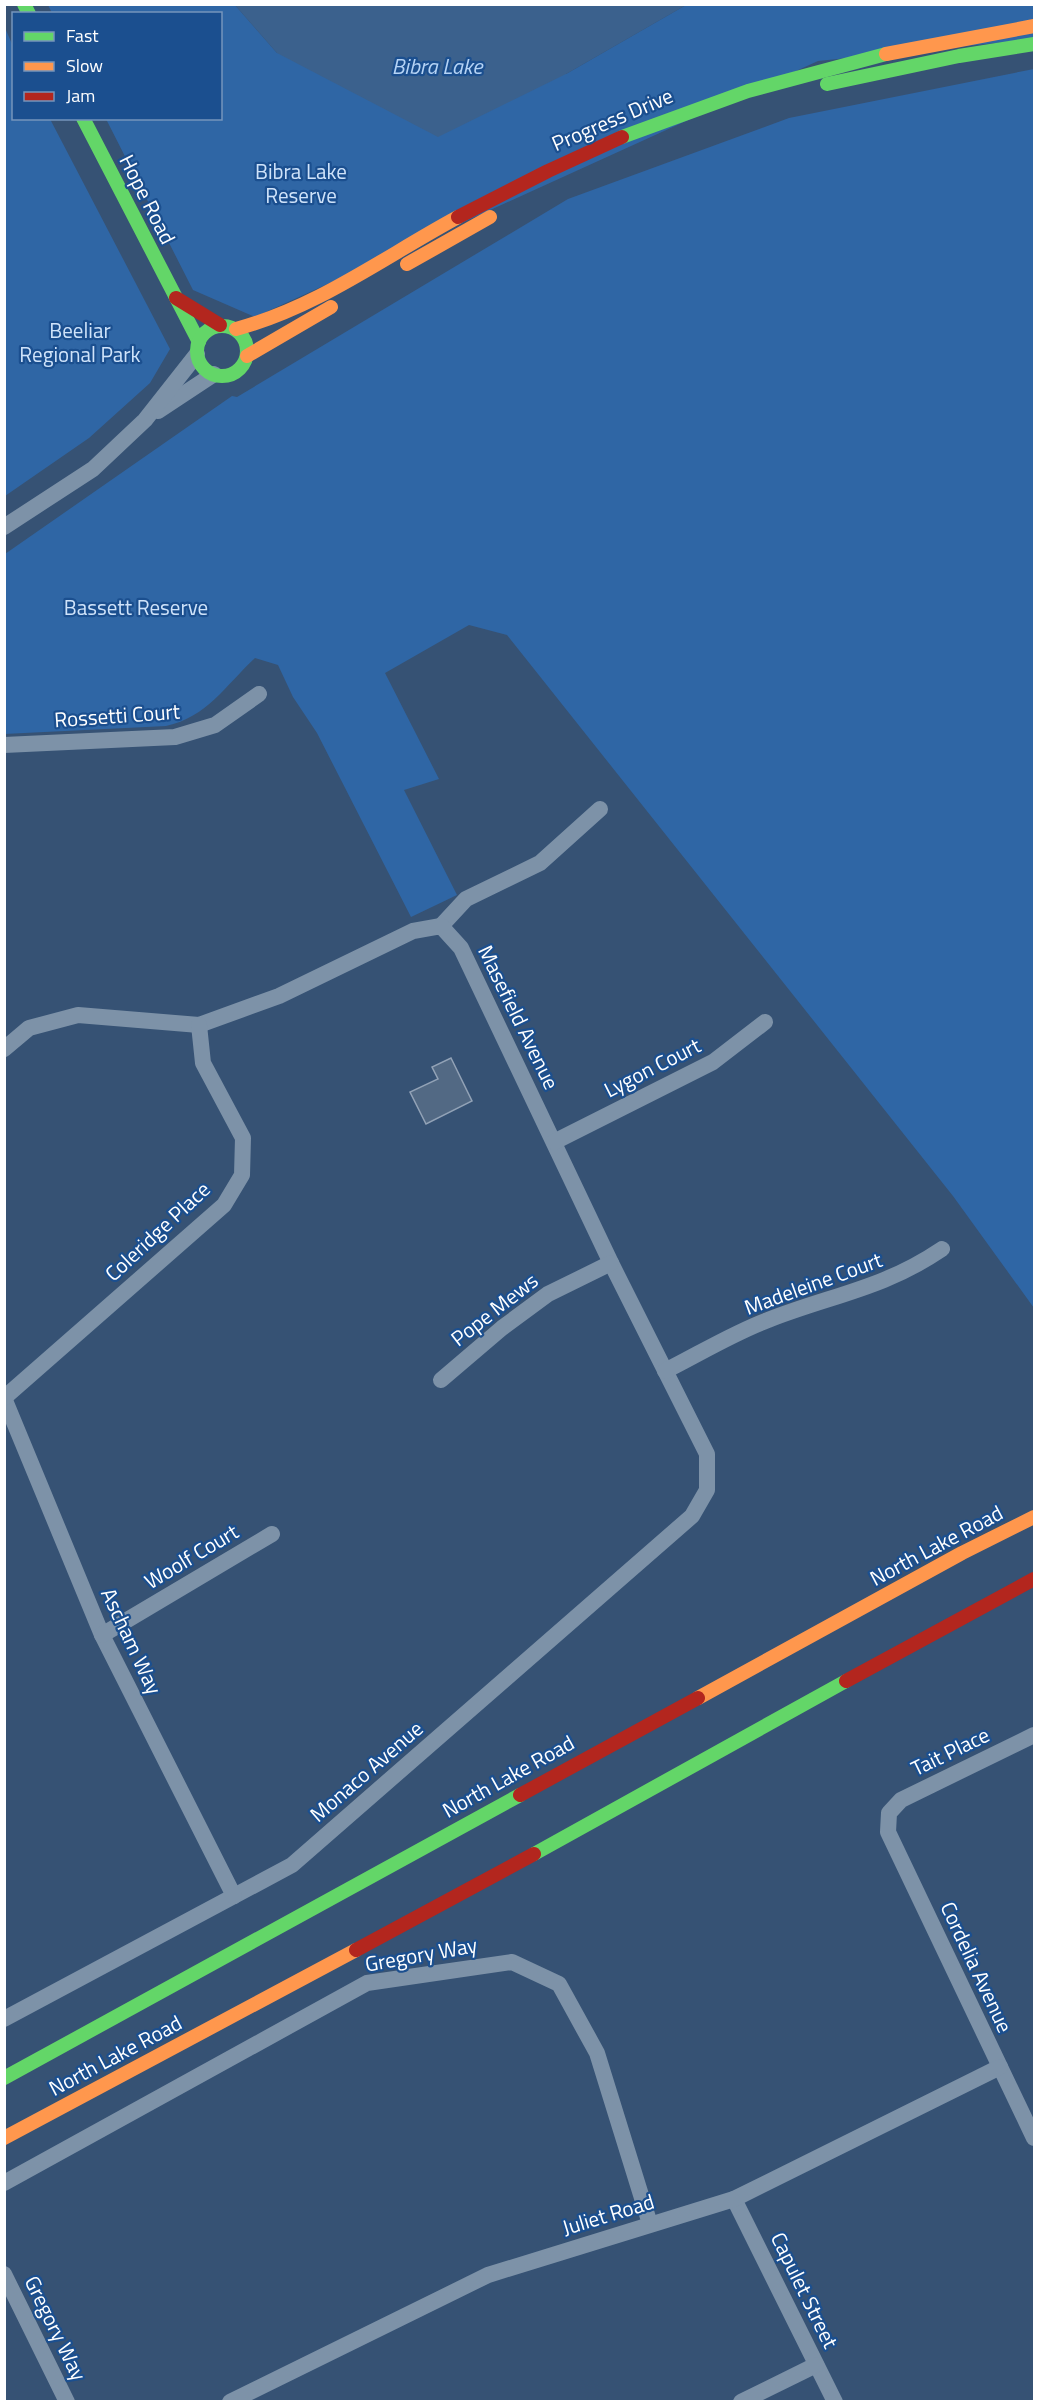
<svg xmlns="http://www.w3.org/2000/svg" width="1039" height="2406" font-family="'Titillium Web',sans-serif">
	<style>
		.green { fill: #2f66a5 }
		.water { fill: #3b618d }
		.building { fill: #526984; stroke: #92a2b6; stroke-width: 1.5 }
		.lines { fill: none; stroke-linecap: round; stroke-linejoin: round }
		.street { stroke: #7d92a8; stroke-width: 16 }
		.fast { stroke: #63d668; stroke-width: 14 }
		.slow { stroke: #ff974d; stroke-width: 14 }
		.jam { stroke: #b3261e; stroke-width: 14 }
		.labels { text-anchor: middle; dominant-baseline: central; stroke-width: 4.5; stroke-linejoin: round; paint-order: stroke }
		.street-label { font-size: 21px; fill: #fff; stroke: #1b4f8f }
		.park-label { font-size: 21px; fill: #cfe3fa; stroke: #1b4f8f }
		.water-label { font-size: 22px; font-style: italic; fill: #b5d3f5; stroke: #1b4f8f }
	</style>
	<rect width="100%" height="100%" fill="#365274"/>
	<g class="green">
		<path d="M48,5h187l42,48 289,21 120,-69h348v34l-216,22 -563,256 -62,-27 -87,-171 114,-1v-104l-168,-1z"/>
		<path d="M5,28l8,18 1,72 36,1 120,230 -20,34 -61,55 -84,58z"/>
		<path d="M1034,69v1239l-81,-112 -446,-561 -38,-10 -84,48 54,106 -35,11 53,105 -46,22 -94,-184 -24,-36 -15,-32 -23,-7c-30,28 -48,59 -89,68l-162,8 1,-180 227,-158 5,1 331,-198 221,-81z"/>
	</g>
	<path class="water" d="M235,5h451l-120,69 -128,63 -161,-84z"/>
	<path class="building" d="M451,1058l21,43 -46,23 -16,-32 28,-13 -6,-12z"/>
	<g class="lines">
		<g class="street">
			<path d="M158,411l56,-37"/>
			<path d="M4,527l89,-58 52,-49 52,-66"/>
			<path d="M4,745l171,-8 40,-12 44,-31"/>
			<path d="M441,926l25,-27 74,-36 60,-54"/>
			<path d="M4,1049l25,-21 49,-13 121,10 80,-29 134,-65 28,-5 20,22 150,315 96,191v36l-15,26 -400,349 -288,154"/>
			<path d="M554,1142l159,-80 52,-40"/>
			<path d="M665,1371c34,-17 68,-38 103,-51 63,-25 115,-31 174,-71"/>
			<path d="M441,1380l61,-52 46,-34 63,-31"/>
			<path d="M4,1398l98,237 132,261"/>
			<path d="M4,1398l220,-193 18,-30 1,-37 -40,-75 -4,-38"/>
			<path d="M102,1635l170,-101"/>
			<path d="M1034,1735l-133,65 -12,13 -1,19 146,306"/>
			<path d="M4,2183l363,-200 145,-21 47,22 38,69 53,171"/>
			<path d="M734,2199l101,203"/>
			<path d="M4,2274l63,128"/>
			<path d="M230,2402l258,-127 246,-76 266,-132"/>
			<path d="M741,2402l75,-37"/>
		</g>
		<g class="fast">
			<path d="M24,4l5,10"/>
			<path d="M827,84l132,-28 75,-12"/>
			<path d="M83,118l116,224"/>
			<path d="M622,137l126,-46 138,-37"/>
			<circle cx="222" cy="351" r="25"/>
			<path d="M534,1854l312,-173"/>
			<path d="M4,2078l516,-283"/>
		</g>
		<g class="slow">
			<path d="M886,54l148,-28"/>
			<path d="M407,264l83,-47"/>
			<path d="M236,329c82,-22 148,-72 222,-112"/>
			<path d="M247,356l84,-49"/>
			<path d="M698,1698l264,-145 72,-36"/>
			<path d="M4,2138l352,-188"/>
		</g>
		<g class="jam">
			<path d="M458,217l90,-46 74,-34"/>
			<path d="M176,298l44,27"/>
			<path d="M846,1681l188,-102"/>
			<path d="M520,1795l178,-97"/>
			<path d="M356,1950l178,-96"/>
		</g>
	</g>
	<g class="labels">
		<g class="street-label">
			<text transform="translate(612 119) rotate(-23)">Progress Drive</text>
			<text transform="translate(148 199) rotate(63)">Hope Road</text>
			<text transform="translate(117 715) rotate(-4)">Rossetti Court</text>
			<text transform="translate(519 1017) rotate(64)">Masefield Avenue</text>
			<text transform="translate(652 1067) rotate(-27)">Lygon Court</text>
			<text transform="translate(157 1231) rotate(-43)">Coleridge Place</text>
			<text transform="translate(813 1283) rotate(-20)">Madeleine Court</text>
			<text transform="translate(494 1309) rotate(-38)">Pope Mews</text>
			<text transform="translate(936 1545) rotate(-28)">North Lake Road</text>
			<text transform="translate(191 1556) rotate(-31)">Woolf Court</text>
			<text transform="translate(132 1641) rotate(65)">Ascham Way</text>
			<text transform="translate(950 1751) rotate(-26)">Tait Place</text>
			<text transform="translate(366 1771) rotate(-41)">Monaco Avenue</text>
			<text transform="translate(508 1776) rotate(-29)">North Lake Road</text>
			<text transform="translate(421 1954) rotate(-10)">Gregory Way</text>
			<text transform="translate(977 1967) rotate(65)">Cordelia Avenue</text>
			<text transform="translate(115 2055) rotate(-28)">North Lake Road</text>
			<text transform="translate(608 2214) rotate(-17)">Juliet Road</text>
			<text transform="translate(805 2290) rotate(64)">Capulet Street</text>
			<text transform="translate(56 2328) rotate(64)">Gregory Way</text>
		</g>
		<g class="park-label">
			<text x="301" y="171">Bibra Lake<tspan x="301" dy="24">Reserve</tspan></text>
			<text x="80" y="330">Beeliar<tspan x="80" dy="24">Regional Park</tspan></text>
			<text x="136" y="607">Bassett Reserve</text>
		</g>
		<g class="water-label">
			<text x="437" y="66">Bibra Lake</text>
		</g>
	</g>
	<rect width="1039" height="2406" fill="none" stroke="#ffffff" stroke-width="12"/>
	<rect x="12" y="12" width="210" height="108" fill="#1b4f8f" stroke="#7695bc" stroke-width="1.5"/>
	<rect x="24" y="32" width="30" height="9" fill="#63d668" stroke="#7695bc" stroke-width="1.5"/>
	<text x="66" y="42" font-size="18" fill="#ffffff">Fast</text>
	<rect x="24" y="62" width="30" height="9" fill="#ff974d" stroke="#7695bc" stroke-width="1.5"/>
	<text x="66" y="72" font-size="18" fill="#ffffff">Slow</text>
	<rect x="24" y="92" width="30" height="9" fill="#b3261e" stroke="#7695bc" stroke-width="1.5"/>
	<text x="66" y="102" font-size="18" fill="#ffffff">Jam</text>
</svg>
